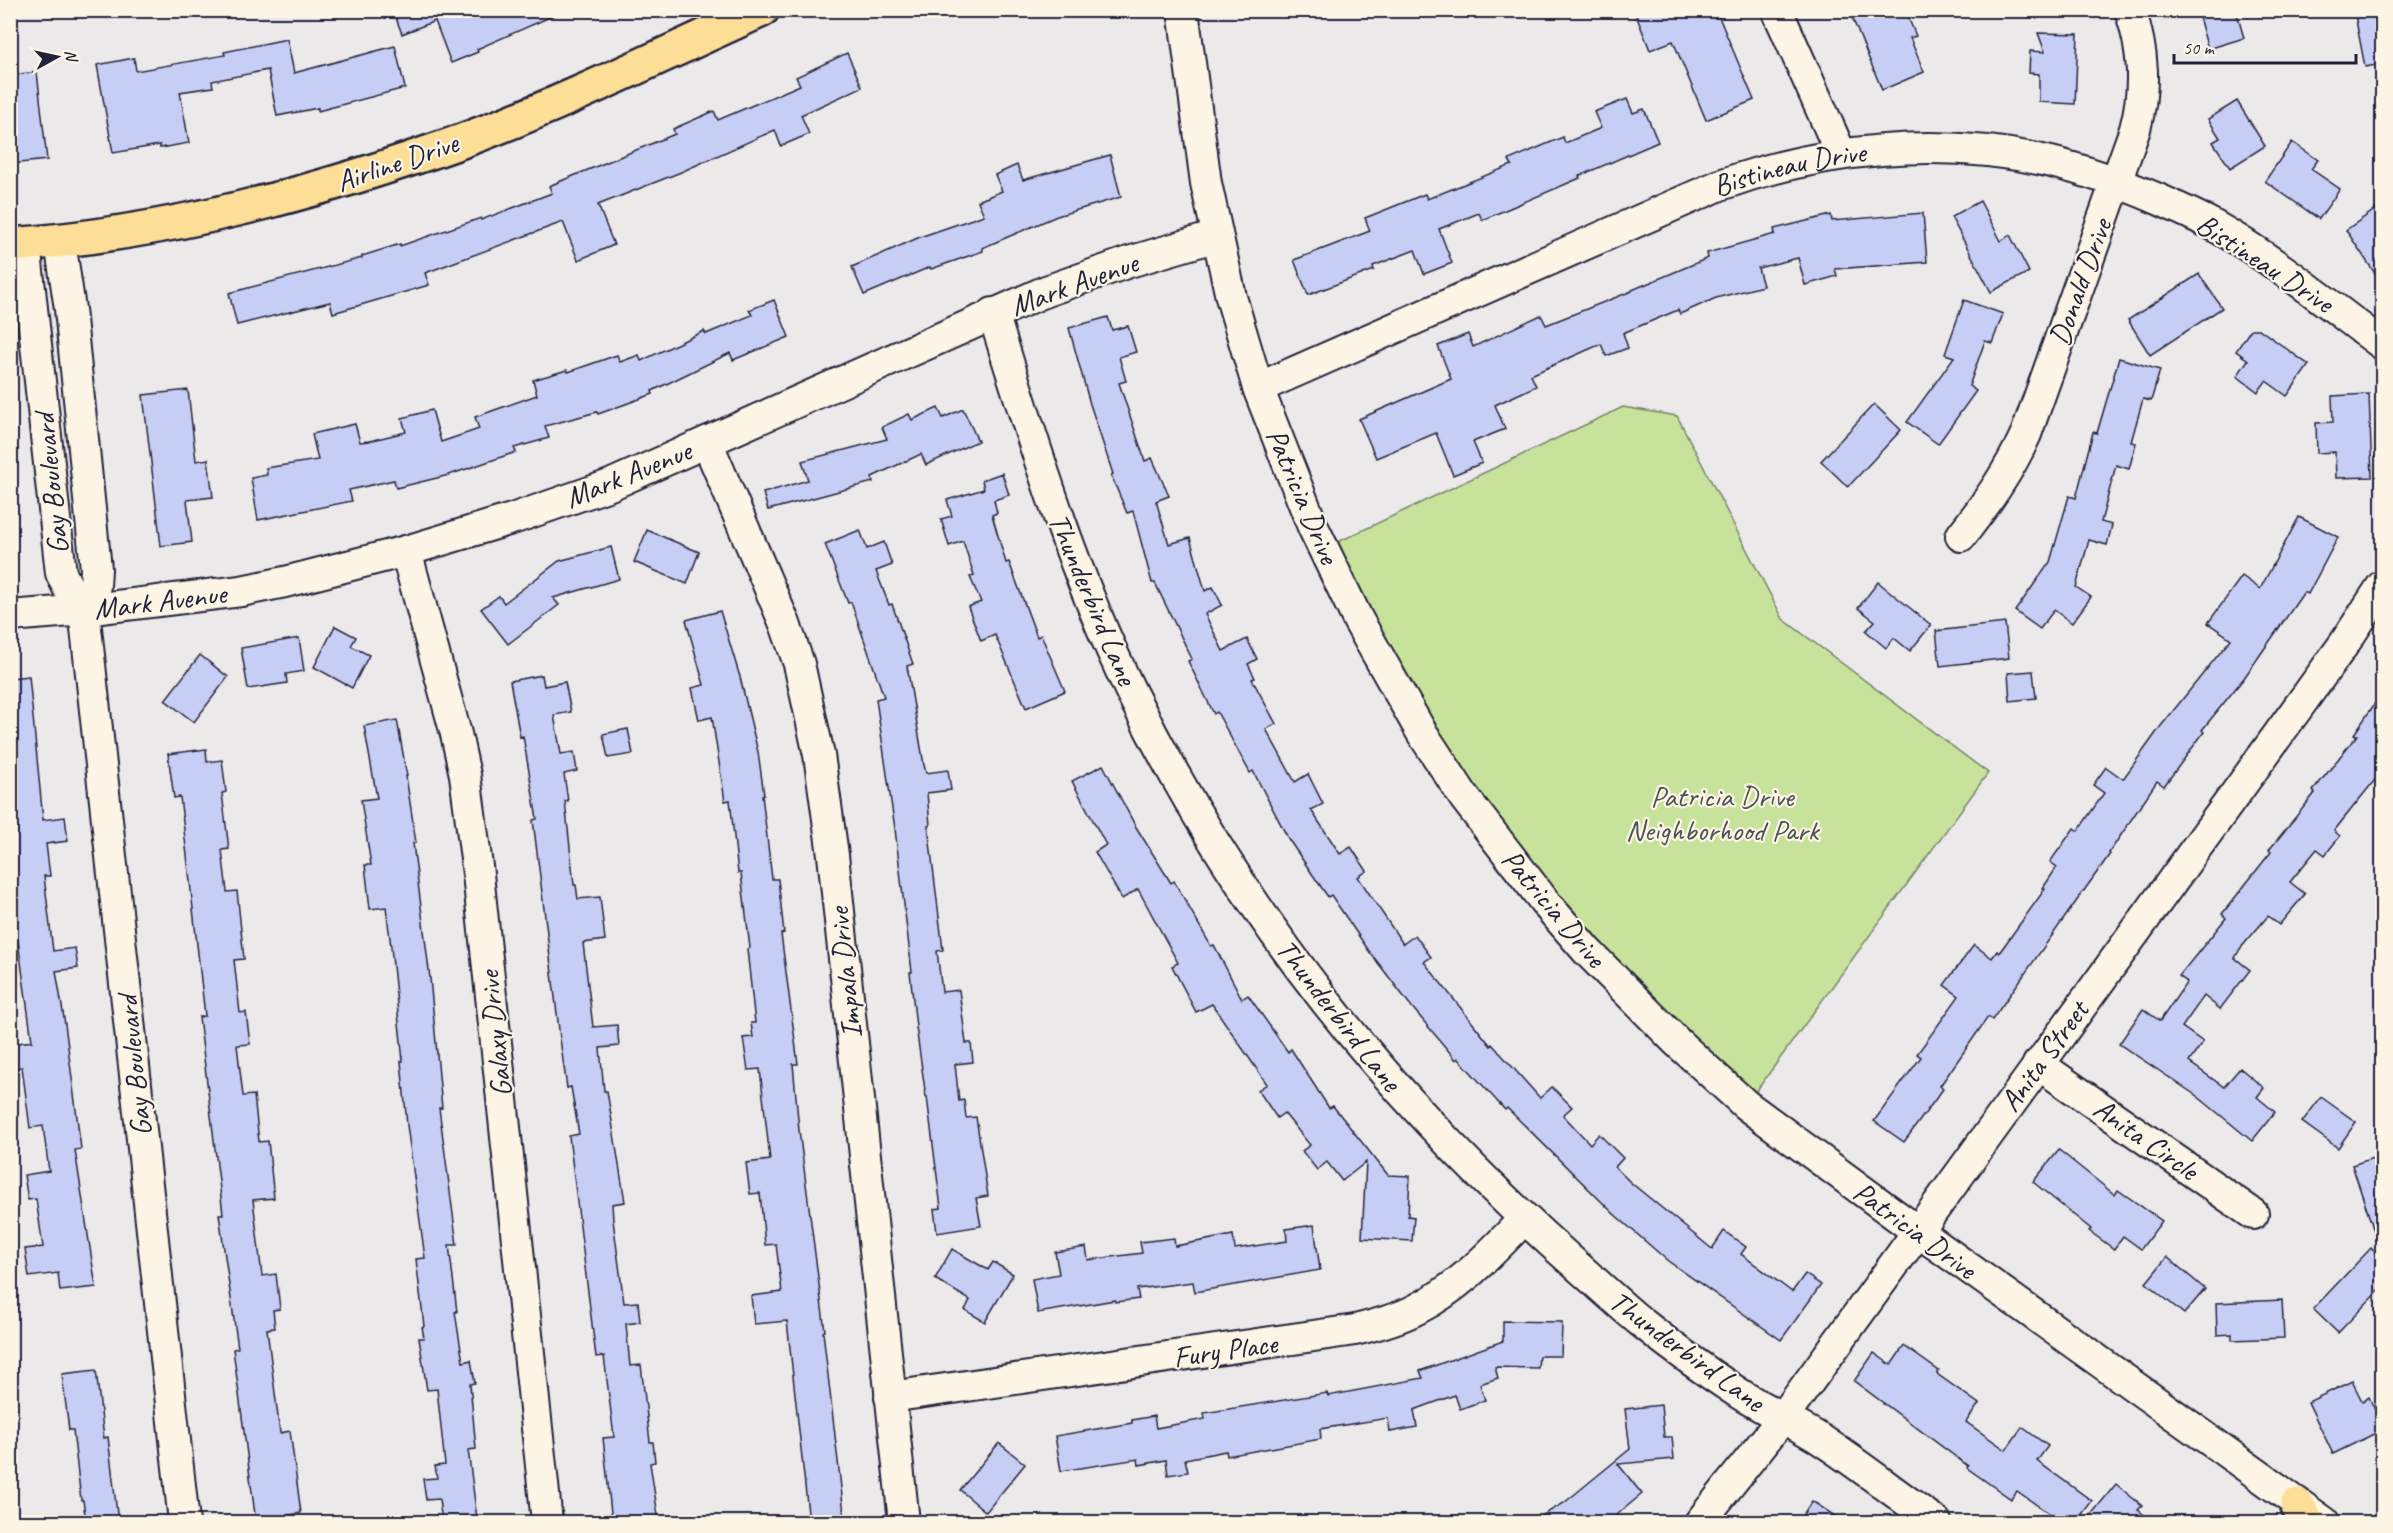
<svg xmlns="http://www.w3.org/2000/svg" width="2393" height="1533" font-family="Caveat,sans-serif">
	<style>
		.green { fill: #c7e39b; stroke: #74826b; stroke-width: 1.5 }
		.building { fill: #c7cef6; stroke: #22223b; stroke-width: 1.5 }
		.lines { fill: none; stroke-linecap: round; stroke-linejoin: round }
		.minor-casing { stroke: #22223b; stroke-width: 34 }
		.major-casing { stroke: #22223b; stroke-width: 38 }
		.minor { stroke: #fcf5e5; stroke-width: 30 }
		.major { stroke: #fcde96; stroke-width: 33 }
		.labels { text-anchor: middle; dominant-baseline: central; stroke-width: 4.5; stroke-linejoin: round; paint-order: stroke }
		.street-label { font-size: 30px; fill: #22223b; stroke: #fcf5e5 }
		.park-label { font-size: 30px; fill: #4b5253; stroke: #fcf5e5 }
	</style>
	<rect width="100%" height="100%" fill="#ece9ea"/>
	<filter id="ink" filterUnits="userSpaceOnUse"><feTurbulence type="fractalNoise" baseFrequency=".0167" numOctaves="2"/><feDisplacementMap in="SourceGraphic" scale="12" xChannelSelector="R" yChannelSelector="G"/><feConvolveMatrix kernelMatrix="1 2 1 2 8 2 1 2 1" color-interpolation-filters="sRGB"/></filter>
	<g filter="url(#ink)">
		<path class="green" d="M1623,407l54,9 106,203 205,154 -242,332 -282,-308 -141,-248z"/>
		<g class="building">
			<path d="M393,10h173l-89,39 1,3 -27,11 -16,-42 -33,13z"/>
			<path d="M1634,10h82l38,90 -48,20 -33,-79 -23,9z"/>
			<path d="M1849,10h56l11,26 -6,2 14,34 -42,18z"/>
			<path d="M2197,10h39l8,28 -36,11z"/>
			<path d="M2354,10h28v54l-17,3z"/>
			<path d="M2038,33l40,1 -3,70 -36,-2v-28l-10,-1 1,-22 15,1z"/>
			<path d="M287,39l7,34 101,-27 10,42 -87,23v-3l-41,8 -9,-46 -56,11 1,6 -33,5 9,51 -29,5v-3l-47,8 -16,-88 37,-7 2,13 89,-16 -1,-3z"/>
			<path d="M847,53l15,34 -61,28 8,19 -28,12 -6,-16 -94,42 -83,33 16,40 -36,15 -15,-38 -138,51 4,12 -96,28 -3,-11 -93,23 -8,-32 133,-35v-2l38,-12v2l81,-28v2l71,-27 -3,-7 126,-52 -2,-5 41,-18 4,9 82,-35 -4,-8z"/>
			<path d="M37,72l10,88 -37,4v-89z"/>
			<path d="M1627,99l6,14 11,-4 14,33 -79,34 1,2 -98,42 -3,-7 -40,16 13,34 -28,11 -9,-24 -42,16 1,4 -66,25 -14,-35 76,-29 -5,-13 60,-24 2,5 85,-34 -3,-5 54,-23 2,6 36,-15 -7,-16z"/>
			<path d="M2237,101l28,45 -35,22 -17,-26 7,-4 -12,-19z"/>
			<path d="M2292,142l26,18 -7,9 29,20 -21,30 -54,-38z"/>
			<path d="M1110,155l11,42 -64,19 -75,32 1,3 -52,18 -1,-2 -66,28 -12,-28 68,-30 64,-22 -6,-14 24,-10 -7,-16 22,-10 6,15z"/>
			<path d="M1980,201l21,40 9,-6 19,37 -38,20 -40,-75z"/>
			<path d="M2382,205v79l-36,-54z"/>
			<path d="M1923,213l4,49 -92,7 2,7 -32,9 -7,-27 -40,10 5,18 -47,12 -36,16 -2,-4 -55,23 5,15 -22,8 -5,-12 -70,31 5,11 -41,19 10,24 -32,13 9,21 -29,12 -17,-42 -60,25 -17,-39 92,-40 -13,-33 30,-12 5,13 68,-32 5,10 86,-34v-1l76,-32 -1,-5 68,-19 -1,-5 57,-14 1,6z"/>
			<path d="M2199,274l23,34 -72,47 -22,-35z"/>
			<path d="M774,300l15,37 -56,23 -3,-7 -78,38 1,3 -55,20 -1,-2 -52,14 4,12 -35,10 2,4 -67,23 -53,13 -2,-8 -45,10 3,11 -94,19 -7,-42 16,-3 -1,-7 52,-8 -6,-26 43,-10 5,18 9,-1 37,-9 -4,-14 30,-8 9,32 38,-13 -4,-12 62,-22 -4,-15 34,-10 1,2 49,-17 3,7 19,-7 2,6 63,-30 2,3 46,-19 -3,-5z"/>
			<path d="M1964,300l39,14 -11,29 -7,-2 -16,45 7,5 -38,53 -31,-22 47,-65 -9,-3z"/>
			<path d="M1108,317l4,13 16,-4 8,26 -17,5 7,24 -7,2 26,78 7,-3 17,38 -13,5 13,43 21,-6 15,53 8,-4 9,18 -17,9 18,37 24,-12 10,20 -9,5 7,14 -3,1 24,45 -10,5 29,53 13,-8 15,30 -12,6 29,44 11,-7 16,24 -9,6 45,67 12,-9 16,22 -7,5 67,84 1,-2 48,54 12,-11 20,20 -9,8 27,29 9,-10 24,24 -8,9 15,15 82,67 12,-18 22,16 -5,7 51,38 13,-18 16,11 -40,55 -113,-79 -54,-47 -107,-106 -2,2 -47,-52 -2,2 -45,-54 -42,-55 -38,-56 -3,2 -39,-57 -36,-69 -3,2 -33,-61 -3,2 -26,-53 4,-2 -37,-76h-3l-19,-72 -6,2 -16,-38 2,-1 -23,-70 -21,-76z"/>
			<path d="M2251,329h8l50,36 -22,31 -21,-15 -8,11 -21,-16 11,-16 -12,-9z"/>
			<path d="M2119,358l41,12 -9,31 -8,-2 -12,43 5,1 -7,26 -13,-4 -15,57 11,3 -5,20 -18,-5 -13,47 15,10 -19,26 -18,-13 -14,19 -25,-18 35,-49 19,-66 7,2 17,-66 4,1z"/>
			<path d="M188,390l8,71 12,-2 5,38 -26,3 5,42 -31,4 -18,-151z"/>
			<path d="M2369,394l3,83 -36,1 -1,-26 -18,1 -1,-30 17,-1 -1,-26z"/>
			<path d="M1874,404l27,26 -53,57 -27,-26z"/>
			<path d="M938,408l5,10 20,-9 15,32 -52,24 -5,-11 -49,23 1,5 -105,28 -5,-17 45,-13 -6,-19 85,-22 -5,-12 27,-13 3,6z"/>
			<path d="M1002,473l7,22 -15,5 3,13 -5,2 14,48 3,-1 28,75 4,-2 24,56 -39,17 -31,-73 -14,6 -13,-34 13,-5 -11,-25 4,-2 -11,-34 -14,5 -8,-27 11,-3 -5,-16 37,-11 -2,-9z"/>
			<path d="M2299,517l39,20 -30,57 -4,-2 -60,86 -42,52 2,2 -40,54 -7,-5 -48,72 1,1 -118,166 -4,-3 -48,69 3,3 -39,53 -30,-21 47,-64 -4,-3 42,-58 -15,-11 30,-40 18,13 5,-7 2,2 46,-64 -2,-1 14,-21 -7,-5 24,-34 4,3 26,-38 -11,-8 13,-18 17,12 38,-53 70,-87 -23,-16 34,-47 18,13z"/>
			<path d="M647,530l52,22 -12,32 -53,-22z"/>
			<path d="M860,530l7,19 17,-7 8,23 -16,6 13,34 3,-1 21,60 -6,2 17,99 2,8 22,-3 3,20 -24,3 3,32 -2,1 15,124 -6,1 5,41 17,-2 7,53h5l2,19 -18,2 4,37 5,-1 2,18 10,-1 12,79 -12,2 5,28 -44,7 -3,-24 7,-1 -14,-111h-1l-10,-70 -6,-55h2l-17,-143 -19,-130 8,-2 -33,-95 -3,1 -23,-59z"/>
			<path d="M611,547l8,32 -66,19 6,7 -51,39 -27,-35 18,-13 5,7 55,-42z"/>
			<path d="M1878,582l53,43 -21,26 -16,-13 -8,10 -20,-17 9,-10 -17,-13z"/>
			<path d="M720,611l20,66 18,75 6,43h-2l10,84h6l6,54 -3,1 17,130h-5l6,66 26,201 -2,1 22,190h-36l-22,-201 -33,3 -3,-28 31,-4 -6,-48 -11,1 -5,-52 -10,1 -4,-31 24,-3 -10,-91 -12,1 -5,-32 10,-1 -2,-14h4l-8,-74 3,-1 -9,-75h-3l-8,-73 -5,1 -13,-84 -13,3 -7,-32 12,-3 -18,-65z"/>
			<path d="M2005,623l4,35 -69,8 -4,-35z"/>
			<path d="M335,626l21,11 -5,9 18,9 -17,33 -38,-21z"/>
			<path d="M299,638l5,33 -18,3 1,9 -39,6 -7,-41z"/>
			<path d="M200,655l28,22 -34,45 -29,-22z"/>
			<path d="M2033,671l3,27 -26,3 -2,-28z"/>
			<path d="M542,675l2,11 21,-4 6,30 -17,3 7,39 13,-2 3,19 -13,3 4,27h-3l9,84h2l2,14 22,-2 5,43 -22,3 10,84 24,-2 2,21 -19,2 4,43h3l18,111 -13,2 1,16 11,83 14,-1 2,20 -14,2 4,42 11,-1 9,77h3l2,20 -5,1 9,59h-47l-9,-84 11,-1 -10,-81 -8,1 -27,-221 10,-2 -8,-47 -4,1 -6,-42 -28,-226 4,-1 -14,-83 -3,1 -10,-56z"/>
			<path d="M29,676l14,144 22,-3 3,24 -22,3 4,32h-6l9,75 22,-3 3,20 -22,3 9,53 16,125 -6,1 21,137 -36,4 -2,-18 -29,4 -4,-28 18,-2 -7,-48 -8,1 -4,-25 25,-4 -6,-45 -13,2 -8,-61 -8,1 -3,-24 21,-3 -14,-100 -8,1v-46h6l-6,-52v-166z"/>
			<path d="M2382,693v78l-48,60 6,5 -15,19 -8,-6 -27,33 15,12 -26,31 -11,-9 -28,33 -5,9 15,12 -30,39 -16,-13 -22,31 21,15 -14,20 35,25 16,-19 24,20 -7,9 18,15 -23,29 -55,-45 -78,-52 24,-35 17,12 27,-39 -8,-6 47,-58 -4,-4 49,-62 -2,-2 46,-57 -2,-2 44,-56 -3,-1z"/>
			<path d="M397,720l10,56h-1l10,67h-3l17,135 12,130h-3l18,137h-8l8,67h-2l8,50 8,-2 4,23 -5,1 6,65 -8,1 9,68 -35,4 -3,-23 -13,1 -3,-21 14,-1 -2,-12 10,-1 -8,-76 -10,1 -8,-52h5l-2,-11 2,-1 -8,-67 9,-1 -18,-133 -6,-64h2l-12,-114 -5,-40 -16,2 -5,-44h6l-10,-65 16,-2 -13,-72z"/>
			<path d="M628,729l5,25 -25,4 -5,-24z"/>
			<path d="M206,749l1,13 15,-2 4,32 -4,1 7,56 -7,1 5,42 10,-1 7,68 -10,1 6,53 6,-1 4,32 -13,1 6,51 11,-1 5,47 9,-1 6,57 -21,2 9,76 14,-2 4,35 -7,1 2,18 -8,1 13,104 10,-2 11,82 -12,2 1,7h-34l-23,-173 5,-1 -19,-134h4l-24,-197 6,-1 -17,-152 -8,-67 -6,1 -6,-44z"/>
			<path d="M1103,765l33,62 35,56 3,-2 37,65 3,-1 28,54 6,-4 40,57 3,-3 38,59 4,-2 55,69 22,1 -2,40 6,1 -2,24 -50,-3 4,-76 -24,19 -15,-19 -10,8 -15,-19 8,-6 -26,-32 -7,5 -19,-28 9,-6 -55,-80 -16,8 -24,-46 6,-3 -40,-74 -16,10 -27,-47 11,-7 -34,-64z"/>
			<path d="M2321,1097l35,25 -18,26 -36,-26z"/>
			<path d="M2059,1150l56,45 3,-5 44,31 -21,28 -18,-13 -9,13 -25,-18 2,-2 -58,-47z"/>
			<path d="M2382,1155v90l-3,1 -27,-81z"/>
			<path d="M1314,1225l6,45 -125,22 -2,-10 -56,7 2,10 -24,3v-2l-77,13 -6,-34 27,-5 -4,-22 31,-5 2,13 54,-7 -2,-11 34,-4 1,8 58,-11 2,14 52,-8 -1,-12z"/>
			<path d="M2371,1248l11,12v27l-44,46 -25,-24z"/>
			<path d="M952,1249l36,21 5,-8 20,12 -28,48 -20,-12 5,-10 -35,-21z"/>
			<path d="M2167,1257l38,32 -21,25 -38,-31z"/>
			<path d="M2282,1300l2,38 -52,2v-6l-15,1 -1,-32z"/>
			<path d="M1503,1321l59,1 -1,34h-22l-1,12 -43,-1 3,11 -18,6 5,16 -25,9 -5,-14 -41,15 3,17 -27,5 -2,-14 -68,11 1,10 -94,17 -1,-5 -41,8 3,13 -20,3 -2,-15 -27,5 -1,-6 -77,12 -6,-35 77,-13v-3l22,-4 2,12 49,-9 -1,-6 123,-20 1,3 95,-18 -3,-7 83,-30z"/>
			<path d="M1904,1346l35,25 -2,3 42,30 -13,18 40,28 16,-23 26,19 -11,15 55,40 -16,21h-15l-44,-31 -6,8 -44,-31 1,-2 -114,-85 20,-28 17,12z"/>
			<path d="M96,1370l8,68 4,-1 10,85h-32l-3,-22h-2l-8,-70h-4l-7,-56z"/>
			<path d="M2352,1381l10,20 7,-4 13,28v5l-49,24 -25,-52z"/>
			<path d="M1661,1405l3,32h8l2,22 -56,5 24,30 -34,28h-77l33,-19 66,-54 -5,-40z"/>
			<path d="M999,1443l26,21 -39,48 -26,-22z"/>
			<path d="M2116,1484l26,22 -4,4 15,12h-68z"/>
			<path d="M1812,1501l32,21h-46z"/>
		</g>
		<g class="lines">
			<defs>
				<g id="minor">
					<path d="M1183,10l23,173 25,114 27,91 55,139 45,93 64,113 42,64 84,109 39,45 90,91 69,63 171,126 407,291"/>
					<path d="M1777,10l64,144"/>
					<path d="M60,242l10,67 26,260 -1,17 -11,24 100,912"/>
					<path d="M25,244l36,329 9,19 14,18"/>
					<path d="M993,313c40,129 79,258 138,379 110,223 259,409 445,573 22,19 43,39 65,57 31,25 64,49 96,70 27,18 56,30 83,47 40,26 77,56 116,83"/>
					<path id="s1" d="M1258,388l462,-203c104,-37 223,-49 331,-23 37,9 72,22 107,37 18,8 36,16 53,25 61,34 116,79 171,120"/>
					<path d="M707,442l78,182 14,40 20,91 14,100 71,667"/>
					<path d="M1961,536c25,-32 48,-64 65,-102l109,-305c11,-41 9,-78 -5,-119"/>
					<path d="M406,551l50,183 9,41 13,99 69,648"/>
					<path d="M10,616l74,-6 157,-19 44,-9 121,-31 109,-33 95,-33 436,-194 83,-29 88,-26"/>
					<path d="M2038,1064l215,150"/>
					<path d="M890,1397l465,-67c21,-5 43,-11 62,-21 43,-22 74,-56 107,-90"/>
					<path d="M1700,1522l82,-103 562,-775 38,-58"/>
				</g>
				<g id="major">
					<path d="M10,245c155,-11 303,-51 449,-103 103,-38 203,-87 303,-132"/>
					<path d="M2297,1505l10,17"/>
				</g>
			</defs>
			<use href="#minor" class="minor-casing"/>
			<use href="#major" class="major-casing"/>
			<use href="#minor" class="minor"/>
			<use href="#major" class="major"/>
		</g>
	</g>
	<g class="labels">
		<g class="street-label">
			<text transform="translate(397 162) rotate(-19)">Airline Drive</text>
			<text stroke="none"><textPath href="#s1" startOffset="576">Bistineau Drive</textPath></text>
			<text transform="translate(2265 263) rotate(33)">Bistineau Drive</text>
			<text transform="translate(2080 282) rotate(-70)">Donald Drive</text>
			<text transform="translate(1074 284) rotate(-20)">Mark Avenue</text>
			<text transform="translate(628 474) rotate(-22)">Mark Avenue</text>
			<text transform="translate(51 484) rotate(-96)">Gay Boulevard</text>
			<text transform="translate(1303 496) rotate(67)">Patricia Drive</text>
			<text transform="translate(1093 599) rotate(67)">Thunderbird Lane</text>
			<text transform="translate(160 601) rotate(-7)">Mark Avenue</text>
			<text transform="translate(1554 908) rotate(50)">Patricia Drive</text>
			<text transform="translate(845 973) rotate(-96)">Impala Drive</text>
			<text transform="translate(1339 1015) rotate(52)">Thunderbird Lane</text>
			<text transform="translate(495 1034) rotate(-96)">Galaxy Drive</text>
			<text transform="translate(2044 1056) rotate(-54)">Anita Street</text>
			<text transform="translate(134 1066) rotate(-96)">Gay Boulevard</text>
			<text transform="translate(2146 1139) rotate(35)">Anita Circle</text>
			<text transform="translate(1915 1230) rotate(36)">Patricia Drive</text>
			<text transform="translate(1225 1350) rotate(-8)">Fury Place</text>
			<text transform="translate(1687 1351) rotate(36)">Thunderbird Lane</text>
		</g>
		<g class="park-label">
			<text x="1722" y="796">Patricia Drive<tspan x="1722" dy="34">Neighborhood Park</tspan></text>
		</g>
	</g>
	<rect width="2393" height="1533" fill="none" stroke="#fcf5e5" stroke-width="36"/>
	<rect x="18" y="18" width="2357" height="1497" fill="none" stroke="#22223b" stroke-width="2" filter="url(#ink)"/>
	<g transform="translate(57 57) rotate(82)" stroke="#fcf5e5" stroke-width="4.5" paint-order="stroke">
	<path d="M0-4.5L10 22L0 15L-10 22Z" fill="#22223b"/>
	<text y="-9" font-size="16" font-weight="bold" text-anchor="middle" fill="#22223b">N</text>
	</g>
	<path d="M2174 54v9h182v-9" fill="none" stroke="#22223b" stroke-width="3"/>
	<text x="2183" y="54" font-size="18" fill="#22223b" stroke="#fcf5e5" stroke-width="4.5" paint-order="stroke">50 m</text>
</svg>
